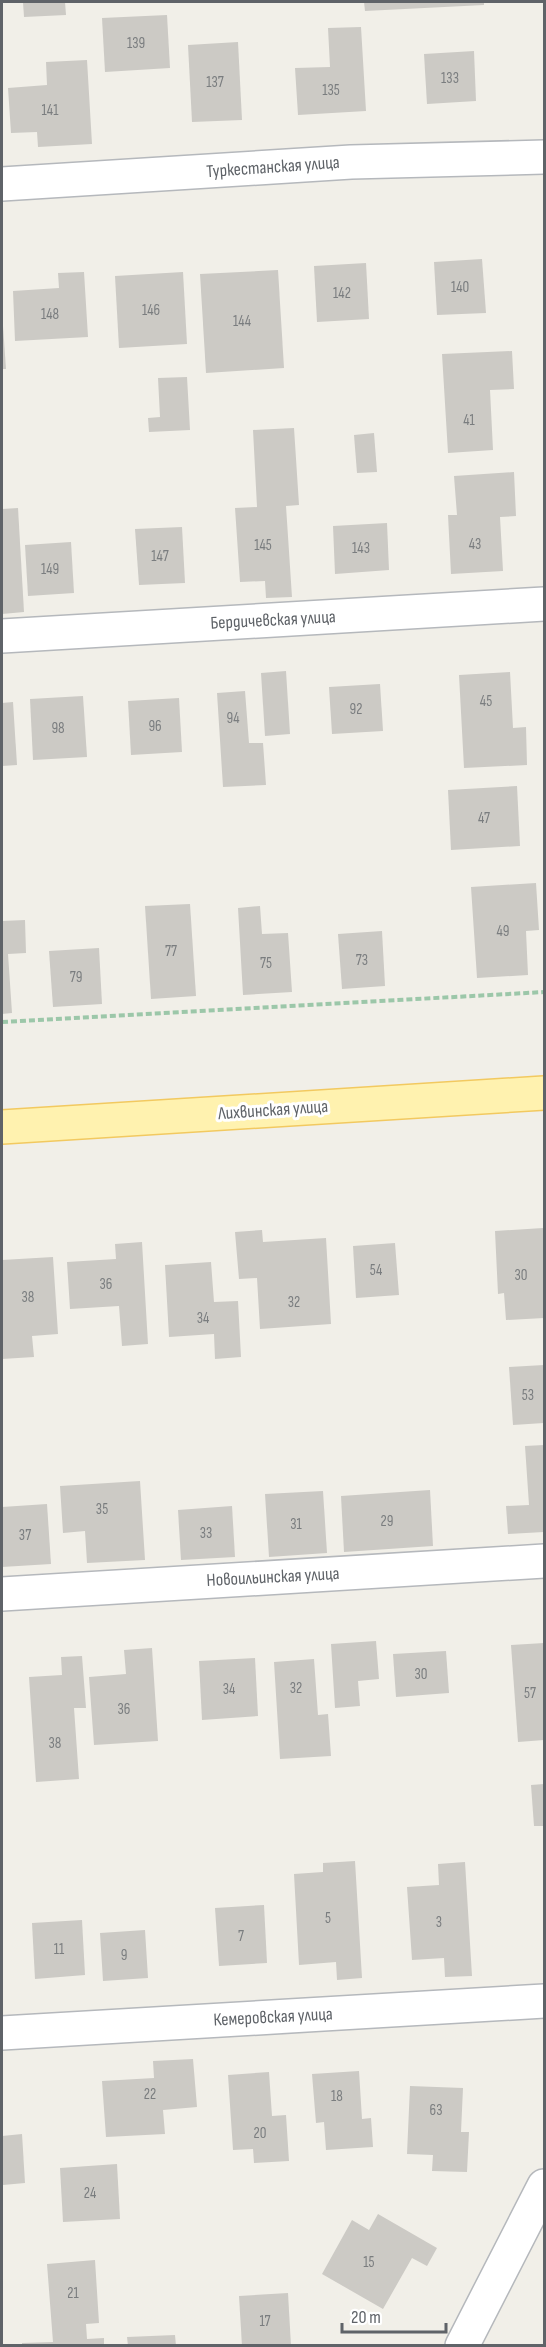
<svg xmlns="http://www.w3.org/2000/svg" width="546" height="2347" font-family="'Sofia Sans Condensed',sans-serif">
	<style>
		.building { fill: #cccac5 }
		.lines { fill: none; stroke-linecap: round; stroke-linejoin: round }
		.minor-casing { stroke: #b5b8bc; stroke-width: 36 }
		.major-casing { stroke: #f2c960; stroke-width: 36 }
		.path { stroke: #9cc7a9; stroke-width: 4; stroke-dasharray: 6 3; stroke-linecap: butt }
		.minor { stroke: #fff; stroke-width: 33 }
		.major { stroke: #fff2af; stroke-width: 33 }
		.labels { text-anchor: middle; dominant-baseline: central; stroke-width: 6; stroke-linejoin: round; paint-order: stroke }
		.number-label { font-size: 15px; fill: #7a7d7f }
		.street-label { font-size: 18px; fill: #5f6368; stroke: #fff }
	</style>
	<rect width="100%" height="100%" fill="#f1efe8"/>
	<g class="building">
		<path d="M23,2h42l1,13 -42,2z"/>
		<path d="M364,2h120v3l-119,6z"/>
		<path d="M167,15l3,53 -65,4 -3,-54z"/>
		<path d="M361,27l5,84 -68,4 -3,-47 35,-1 -2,-39z"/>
		<path d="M238,42l4,78 -50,2 -4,-77z"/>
		<path d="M474,51l2,50 -49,3 -3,-50z"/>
		<path d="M87,60l5,84 -54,3 -1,-15 -26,1 -3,-45 39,-3 -1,-23z"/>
		<path d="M482,259l4,54 -49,2 -3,-53z"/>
		<path d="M366,263l3,56 -52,3 -3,-56z"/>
		<path d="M278,270l6,98 -78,5 -6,-99z"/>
		<path d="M84,272l4,65 -73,4 -2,-50 46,-3 -1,-15z"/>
		<path d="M183,272l4,72 -68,4 -4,-72z"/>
		<path d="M2,326h1l3,43h-4z"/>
		<path d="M512,351l2,38 -24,1 3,60 -45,3 -6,-99z"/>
		<path d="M187,377l3,53 -41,2 -1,-14 12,-1 -2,-39z"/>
		<path d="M294,428l5,77 -13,1 6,91 -26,1 -1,-17 -25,1 -5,-74 22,-1 -4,-77z"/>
		<path d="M374,433l3,39 -20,1 -3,-38z"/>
		<path d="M514,472l2,44 -16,1 3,54 -52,3 -3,-59h9l-3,-39z"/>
		<path d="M18,508l6,104 -22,2v-105z"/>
		<path d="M387,523l2,47 -54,4 -2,-48z"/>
		<path d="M182,527l3,56 -46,2 -4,-56z"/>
		<path d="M71,542l3,51 -46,3 -3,-51z"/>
		<path d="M286,671l4,63 -25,2 -4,-63z"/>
		<path d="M510,672l3,56 13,-1 1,38 -63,3 -5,-93z"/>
		<path d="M380,684l3,47 -51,3 -3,-47z"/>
		<path d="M245,691l4,52h14l3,42 -43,2 -6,-94z"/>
		<path d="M83,696l4,61 -54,3 -3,-61z"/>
		<path d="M179,698l3,54 -51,3 -3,-54z"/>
		<path d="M13,702l4,63 -15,1v-63z"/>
		<path d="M517,786l3,60 -69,4 -3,-60z"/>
		<path d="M536,883l3,47 -13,1 2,44 -51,3 -6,-91z"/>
		<path d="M190,904l6,92 -45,3 -6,-93z"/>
		<path d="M260,906l2,28 26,-1 4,59 -49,3 -5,-87z"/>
		<path d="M25,920l1,33 -18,1 4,59 -10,1v-93z"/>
		<path d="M382,931l3,55 -43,3 -4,-55z"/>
		<path d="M99,948l3,56 -49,3 -4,-56z"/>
		<path d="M543,1228l1,90 -38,2 -2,-27 -6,1 -3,-63z"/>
		<path d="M262,1230l1,12 63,-4 5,86 -71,5 -3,-51 -18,1 -4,-47z"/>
		<path d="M142,1242l6,102 -26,2 -3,-40 -49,3 -3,-47 49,-3 -1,-15z"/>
		<path d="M395,1243l4,52 -43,3 -3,-52z"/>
		<path d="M53,1257l5,77 -26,2 2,21 -32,2v-99z"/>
		<path d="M211,1262l3,40 24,-1 3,56 -26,2 -1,-25 -45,3 -4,-72z"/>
		<path d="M544,1365v58l-31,2 -4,-58z"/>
		<path d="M544,1445v87l-36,2 -2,-28 23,-1 -4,-59z"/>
		<path d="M140,1481l5,79 -58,3 -2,-32 -22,2 -3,-47z"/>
		<path d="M430,1490l3,56 -89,6 -3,-56z"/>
		<path d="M323,1491l4,62 -58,4 -4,-63z"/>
		<path d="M47,1504l4,60 -49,3v-60z"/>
		<path d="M232,1506l3,51 -54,3 -3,-50z"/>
		<path d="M376,1641l3,38 -21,2 2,25 -25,2 -4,-64z"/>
		<path d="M544,1643v97l-26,2 -7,-97z"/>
		<path d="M152,1648l6,93 -64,4 -5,-68 37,-3 -2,-24z"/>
		<path d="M446,1651l3,42 -53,4 -3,-43z"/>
		<path d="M82,1656l4,52h-12l5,71 -43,3 -7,-105 33,-2 -1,-18z"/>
		<path d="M255,1658l3,58 -56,4 -3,-59z"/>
		<path d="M314,1659l4,56 10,-1 3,42 -51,3 -6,-97z"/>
		<path d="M544,1784v42h-10l-3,-41z"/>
		<path d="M355,1861l7,117 -25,2 -1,-18 -37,3 -5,-91 29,-2v-9z"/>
		<path d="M465,1862l7,114 -27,1 -1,-19 -32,2 -5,-73 32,-2 -1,-21z"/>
		<path d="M264,1905l3,58 -48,3 -4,-58z"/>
		<path d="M82,1920l3,55 -50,4 -3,-56z"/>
		<path d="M145,1930l3,48 -45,3 -3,-48z"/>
		<path d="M193,2059l4,48 -34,3 2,24 -59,3 -4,-56 52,-3 -1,-17z"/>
		<path d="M359,2071l3,48 9,-1 2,29 -47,3 -2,-28 -8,1 -4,-49z"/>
		<path d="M269,2072l3,44 14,-1 3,46 -35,2 -1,-14 -20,1 -5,-75z"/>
		<path d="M410,2086l53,2 -2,44h8l-2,40 -35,-1 1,-16 -26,-1z"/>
		<path d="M22,2134l3,49 -22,2 -1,-49z"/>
		<path d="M117,2164l3,55 -57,3 -3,-54z"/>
		<path d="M378,2214l59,34 -10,18 -15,-8 -29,51 -61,-35 30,-54 17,10z"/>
		<path d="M95,2260l4,63 -13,1 1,15 17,-1v8h-82v-3l31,-1 -6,-78z"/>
		<path d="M288,2293l3,53h-49l-3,-50z"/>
		<path d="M175,2335l1,11h-48l-1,-9z"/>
	</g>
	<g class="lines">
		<defs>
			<g id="minor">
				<path d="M2,184l349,-22 193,-5"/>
				<path d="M2,636l542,-32"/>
				<path d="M2,1594l542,-33"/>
				<path d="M2,2033l542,-32"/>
				<path d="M462,2346l82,-160"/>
			</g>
			<path id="major" d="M2,1127l542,-34"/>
		</defs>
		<use href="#minor" class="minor-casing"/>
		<use href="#major" class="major-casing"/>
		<path class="path" d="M2,1022l542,-30"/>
		<use href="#minor" class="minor"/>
		<use href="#major" class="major"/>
	</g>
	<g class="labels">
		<g class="number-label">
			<text x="136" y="43">139</text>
			<text x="450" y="78">133</text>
			<text x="215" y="82">137</text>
			<text x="331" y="90">135</text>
			<text x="50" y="110">141</text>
			<text x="460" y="287">140</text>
			<text x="342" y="293">142</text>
			<text x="151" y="310">146</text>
			<text x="50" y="314">148</text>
			<text x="242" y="321">144</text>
			<text x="469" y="420">41</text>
			<text x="475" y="544">43</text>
			<text x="263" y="545">145</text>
			<text x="361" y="548">143</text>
			<text x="160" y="556">147</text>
			<text x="50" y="569">149</text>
			<text x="486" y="701">45</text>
			<text x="356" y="709">92</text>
			<text x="233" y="718">94</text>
			<text x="155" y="726">96</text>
			<text x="58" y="728">98</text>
			<text x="484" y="818">47</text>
			<text x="503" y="931">49</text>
			<text x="171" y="951">77</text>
			<text x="362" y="960">73</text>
			<text x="266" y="963">75</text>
			<text x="76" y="977">79</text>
			<text x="376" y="1270">54</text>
			<text x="521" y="1275">30</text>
			<text x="106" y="1284">36</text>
			<text x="28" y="1297">38</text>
			<text x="294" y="1302">32</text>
			<text x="203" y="1318">34</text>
			<text x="528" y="1395">53</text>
			<text x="102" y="1509">35</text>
			<text x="387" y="1521">29</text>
			<text x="296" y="1524">31</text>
			<text x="206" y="1533">33</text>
			<text x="25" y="1535">37</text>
			<text x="421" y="1674">30</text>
			<text x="296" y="1688">32</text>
			<text x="229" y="1689">34</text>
			<text x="530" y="1693">57</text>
			<text x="124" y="1709">36</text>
			<text x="55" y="1743">38</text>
			<text x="328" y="1918">5</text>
			<text x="439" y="1922">3</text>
			<text x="241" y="1936">7</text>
			<text x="59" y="1949">11</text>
			<text x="124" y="1955">9</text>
			<text x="150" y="2094">22</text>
			<text x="337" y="2096">18</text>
			<text x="436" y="2110">63</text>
			<text x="260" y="2133">20</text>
			<text x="90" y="2193">24</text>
			<text x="369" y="2262">15</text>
			<text x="73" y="2293">21</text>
			<text x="265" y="2321">17</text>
		</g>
		<g class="street-label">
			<text transform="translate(273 167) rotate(-4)">Туркестанская улица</text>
			<text transform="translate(273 620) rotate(-3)">Бердичевская улица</text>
			<text transform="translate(273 1110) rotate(-4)">Лихвинская улица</text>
			<text transform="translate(273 1577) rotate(-3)">Новоильинская улица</text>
			<text transform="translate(273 2017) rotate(-3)">Кемеровская улица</text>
		</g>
	</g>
	<rect width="546" height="2347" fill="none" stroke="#5f6368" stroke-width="6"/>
	<path d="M342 2323v9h104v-9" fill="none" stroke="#5f6368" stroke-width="3"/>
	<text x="351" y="2323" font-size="18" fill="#5f6368" stroke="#ffffff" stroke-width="4.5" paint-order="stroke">20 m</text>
</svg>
